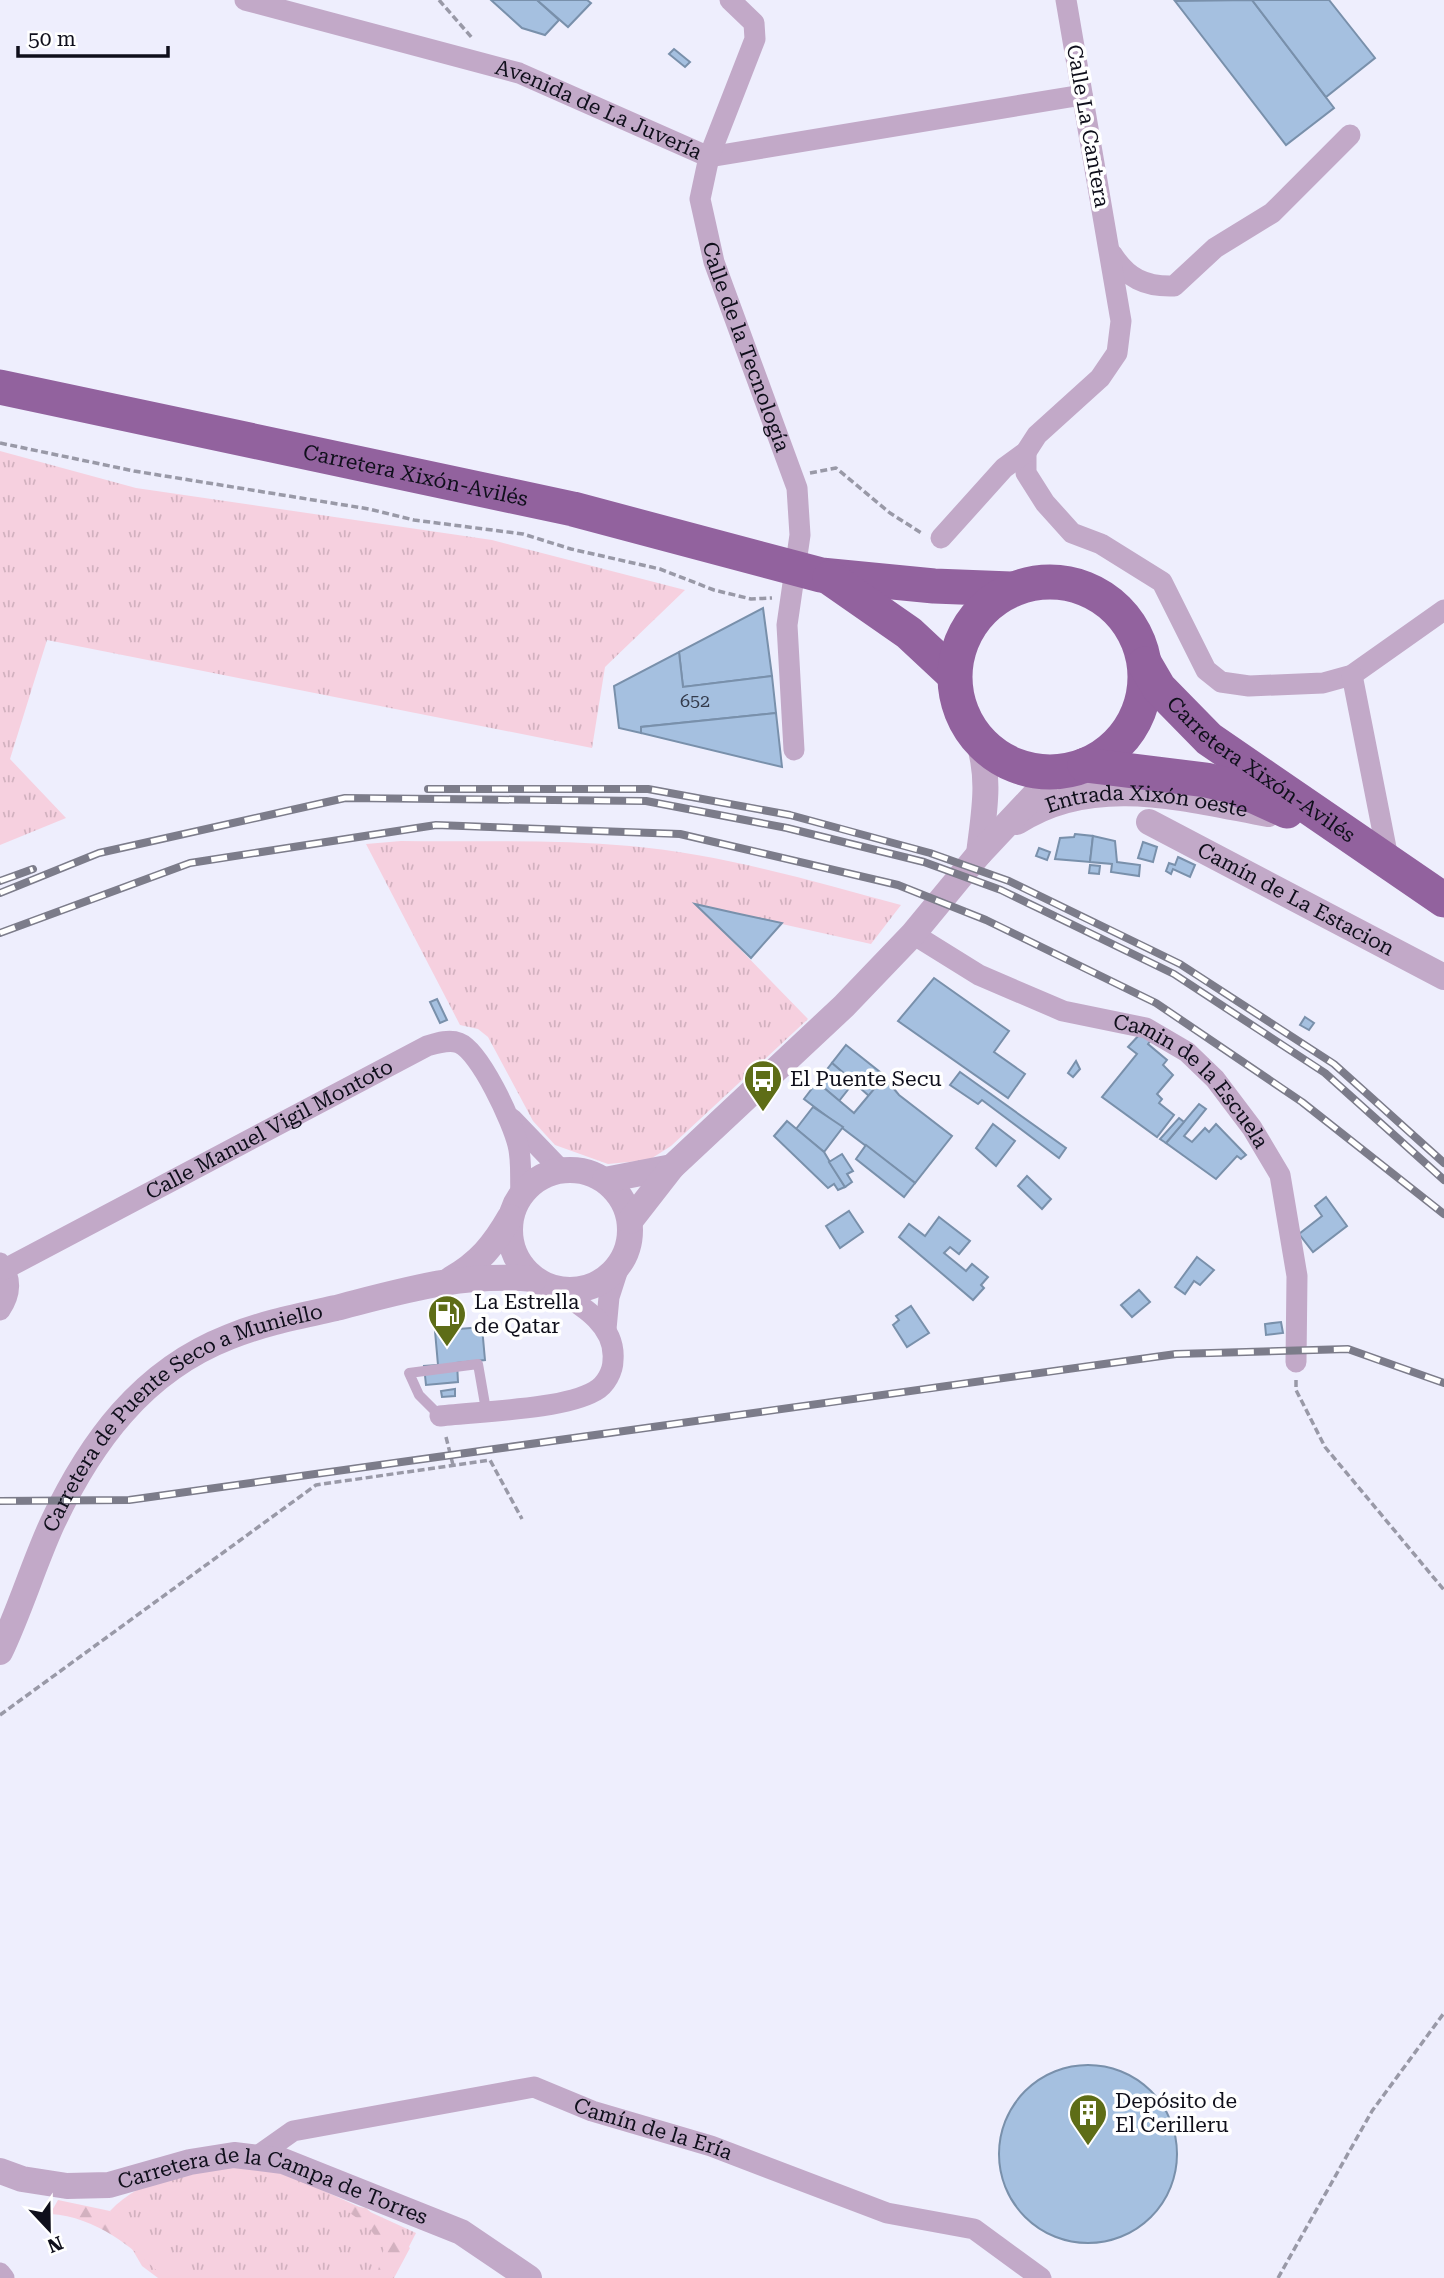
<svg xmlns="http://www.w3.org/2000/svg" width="1444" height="2278" font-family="'Roboto Serif',serif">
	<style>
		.grass { fill: url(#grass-tufts) }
		.forest { fill: url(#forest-firs) }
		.building { fill: #a5c0e0; stroke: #7990ab; stroke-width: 2 }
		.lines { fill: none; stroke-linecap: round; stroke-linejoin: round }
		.path { stroke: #9999a7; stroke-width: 3.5; stroke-dasharray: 7 3.5; stroke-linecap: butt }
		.service { stroke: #c2a9c8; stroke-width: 10 }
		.minor { stroke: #c2a9c8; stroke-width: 21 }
		.tertiary { stroke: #c2a9c8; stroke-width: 26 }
		.trunk { stroke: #92629e; stroke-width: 35 }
		.rail-casing { stroke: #7c7c8a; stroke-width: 8 }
		.rail { stroke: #fff; stroke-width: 5; stroke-dasharray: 16; stroke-linecap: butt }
		.labels { text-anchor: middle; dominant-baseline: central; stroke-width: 7; stroke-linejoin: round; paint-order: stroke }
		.number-label { font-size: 18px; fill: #343b4c }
		.street-label { font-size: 21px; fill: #0f0f1b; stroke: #fff }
		.poi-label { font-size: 21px; fill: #0f0f1b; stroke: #fff; text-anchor: start }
	</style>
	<defs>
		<pattern id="grass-tufts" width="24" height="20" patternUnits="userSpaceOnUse" patternTransform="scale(1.75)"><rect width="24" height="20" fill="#f6d0df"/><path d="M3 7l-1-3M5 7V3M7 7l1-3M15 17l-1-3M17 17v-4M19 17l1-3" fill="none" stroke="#d2b1bf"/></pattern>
		<pattern id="forest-firs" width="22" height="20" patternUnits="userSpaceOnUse" patternTransform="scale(1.75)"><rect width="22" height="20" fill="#f6d0df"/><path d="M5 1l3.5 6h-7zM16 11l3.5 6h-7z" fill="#d2b1bf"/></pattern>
	</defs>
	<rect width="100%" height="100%" fill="#eeeefd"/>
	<g class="grass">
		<path d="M0,451l136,37 356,52 193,50 -80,77 -13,81 -545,-108 -37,119 56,59 -66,27z"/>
		<path d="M401,841c76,1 153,-2 229,5 91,8 183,35 271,59l-30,39 -174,-39 111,114 -137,127 -22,14 -41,4 -53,-19 -22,-24 -45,-84 -10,-8 -18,-4 -94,-181z"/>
		<path d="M243,2164l42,9 131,60 -23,45h-235l-16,-12 -32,-55c32,-35 88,-42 133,-47z"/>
	</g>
	<g class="forest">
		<path d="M58,2200l52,11 69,67h-14c-33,-31 -68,-61 -115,-64z"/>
		<path d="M337,2204l29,4 44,40 -16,30h-18l8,-30 -17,-23z"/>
	</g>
	<g class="building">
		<path d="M491,0h46l22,20 -14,15 -23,-7z"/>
		<path d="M537,0h50l4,3 -23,24z"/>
		<path d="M1252,0l82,108 -48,37 -111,-144z"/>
		<path d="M1252,0h77l46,58 -49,39z"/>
		<path d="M674,49l16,13 -5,5 -16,-13z"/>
		<path d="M763,608l9,68 -89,11 -4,-35z"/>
		<path d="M679,652l4,35 89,-11 4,37 -135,14v6l-22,-5 -5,-42z"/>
		<path d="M776,713l6,54 -141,-34v-6z"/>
		<path d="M1075,834l18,2 -3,26 -35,-3 5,-21 14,-1z"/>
		<path d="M1093,836l22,5 2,21 23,3 -1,11 -28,-4 1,-8 -22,-2z"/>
		<path d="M1143,842l14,5 -4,15 -15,-4z"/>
		<path d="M1039,848l11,4 -3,8 -11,-4z"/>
		<path d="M1178,857l17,8 -5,12 -17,-8 -2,5 -5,-3 3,-8 6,2z"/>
		<path d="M1090,865l10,1 -1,8 -10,-1z"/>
		<path d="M695,904l40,9 47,10 -31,35z"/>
		<path d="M934,978l75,53 -15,21 31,22 -17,24 -110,-77z"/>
		<path d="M437,999l10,21 -7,3 -10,-21z"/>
		<path d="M1305,1017l9,6 -5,7 -9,-5z"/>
		<path d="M1140,1034l11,6 -3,4 19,16 -4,5 10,10 -16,19 5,5 -3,4 15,12 -17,22 -55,-40 35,-43 -9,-7z"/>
		<path d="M846,1045l39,31 -16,20 -37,-33z"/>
		<path d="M1076,1061l4,8 -7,8 -5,-4z"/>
		<path d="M832,1063l22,19 -15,19 -22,-19z"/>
		<path d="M960,1072l106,76 -7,10 -77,-58 -4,4 -28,-19z"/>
		<path d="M884,1077l15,18 53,41 -37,47 -111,-84 13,-17 37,31z"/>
		<path d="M1199,1104l7,5 -22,27 8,6 13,-14 4,4 7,-8 30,31 -5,4 -4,-3 -21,23 -50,-36z"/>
		<path d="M813,1107l30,20 -19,25 -28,-23z"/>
		<path d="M1179,1118l5,4 -18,21 -6,-4z"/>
		<path d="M787,1121l37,31 21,35 -7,3 -4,-6 -6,4 -54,-52z"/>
		<path d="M993,1124l22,17 -19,25 -20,-18z"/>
		<path d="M866,1145l49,38 -11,14 -48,-38z"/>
		<path d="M842,1154l11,17 -6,3 5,8 -7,5 -16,-25z"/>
		<path d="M1027,1176l24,23 -9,10 -24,-23z"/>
		<path d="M1326,1197l21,29 -34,26 -14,-18 23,-18 -7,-10z"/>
		<path d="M849,1211l14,21 -23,16 -14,-22z"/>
		<path d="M939,1217l31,24 -11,13 -9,-7 -6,6 22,18 6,-7 16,13 -7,8 3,3 -11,12 -74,-63 10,-13 16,12z"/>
		<path d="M1197,1257l17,13 -14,15 -6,-4 -9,13 -10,-7z"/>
		<path d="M1139,1290l11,12 -18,15 -11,-12z"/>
		<path d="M911,1306l18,27 -22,14 -14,-22 6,-5 -3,-4z"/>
		<path d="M1281,1322l2,11 -17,2 -1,-11z"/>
		<path d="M482,1327l3,33 -28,3 1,19 -32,3 -2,-19 14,-1 -3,-34z"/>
		<path d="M455,1389v7l-13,1 -1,-6z"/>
		<circle cx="1088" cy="2154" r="89"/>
	</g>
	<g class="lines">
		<g class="path">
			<path d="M439,0l34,39"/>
			<path d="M0,443l134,28 235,38 45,11 109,14 48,15 89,20 54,21 37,9 21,-1"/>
			<path d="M810,473l26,-5 54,45 33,21"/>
			<path d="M1296,1380v10l29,57 119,143"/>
			<path d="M446,1437l7,28"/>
			<path d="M0,1715l316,-230 174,-25 32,59"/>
			<path d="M1278,2278l94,-167 72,-98"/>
		</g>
		<path class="service" d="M440,1416l-21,-21 -10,-22 69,-9 8,46"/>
		<g class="minor">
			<path id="s1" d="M245,0l274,73 190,84 373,-62"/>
			<path id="s2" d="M730,0l24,23 1,16 -46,118 -9,42 14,63 83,226 3,47 -13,90 7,125"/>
			<path d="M1112,254c15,24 33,33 62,32l41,-38 57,-35 78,-78"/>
			<path d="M1026,452v21l19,30 27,30 29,11 61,38 44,88 15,12 28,4 74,-3 29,-8 92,-65"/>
			<path d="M941,538l63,-70 22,-16 11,-17 63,-57 17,-25 4,-32 -55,-321"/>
			<path d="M1352,675l37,188"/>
			<path id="s3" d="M913,934l66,41 84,36 83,17 41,24 28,27 37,49 28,47 17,101 -1,86"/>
			<path d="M512,1119l49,51"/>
			<path d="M0,1263c12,15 11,31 0,47"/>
			<path id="s4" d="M5,1269l422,-223c10,-3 22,-7 32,-3 21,8 54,80 59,102 4,15 2,34 3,49"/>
			<path d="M606,1329l3,-32 10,-31"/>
			<path d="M440,1416c41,-5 122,-6 155,-25 11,-6 18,-20 18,-31 3,-35 -32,-55 -58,-71"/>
			<path id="s5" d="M255,2158l38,-27 241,-44 58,24 119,35 176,67 87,16 67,49"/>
			<path d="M0,2273l4,5"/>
		</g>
		<g class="tertiary">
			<path d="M978,739c13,41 6,73 1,115"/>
			<path id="s6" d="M1017,822c76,-50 169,-23 251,-8"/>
			<path id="s7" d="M1149,822l295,155"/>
			<circle cx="570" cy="1230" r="60"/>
			<path d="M605,1180l67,-13"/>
			<path d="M630,1221l42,-54 172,-161 69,-72 66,-80 78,-83"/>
			<path d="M451,1279c28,-16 43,-34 59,-62"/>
			<path id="s8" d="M0,1652c20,-42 33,-86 52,-128 38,-81 90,-153 177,-187 34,-14 71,-21 107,-29 70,-18 125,-35 198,-29"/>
			<path id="s9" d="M0,2171l22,8 45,7 42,-1 81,-23 44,-7 49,6 178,71 68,46"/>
		</g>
		<g class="trunk">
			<path id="s10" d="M0,387l573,122 248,66 113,11 77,3"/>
			<path d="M830,578l79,55 45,42"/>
			<circle cx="1050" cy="677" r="95"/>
			<path id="s11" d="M1145,664l14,24 50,51 235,161"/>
			<path d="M1085,765l121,15 26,6 55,25"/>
		</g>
		<defs>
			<g id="rail">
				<path d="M428,789h220l142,26 140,38 79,28 171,83 154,100 110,99"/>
				<path d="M0,881l33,-12"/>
				<path d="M0,893l99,-40 246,-55 301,3 141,27 137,34 77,28 173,84 151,99 119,107"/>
				<path d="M0,933l190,-70 246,-38 244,9 218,51 88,35 170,83 146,99 142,112"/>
				<path d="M0,1501l129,-1 1047,-146 172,-5 96,34"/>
			</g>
		</defs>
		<use href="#rail" class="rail-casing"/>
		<use href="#rail" class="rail"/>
	</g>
	<defs>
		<symbol id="bus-pin" viewBox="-11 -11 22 30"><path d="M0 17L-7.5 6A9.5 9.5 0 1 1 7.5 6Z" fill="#5e6d17" stroke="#fff"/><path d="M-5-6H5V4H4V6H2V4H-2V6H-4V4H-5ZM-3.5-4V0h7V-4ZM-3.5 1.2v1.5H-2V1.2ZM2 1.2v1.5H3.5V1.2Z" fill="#fff"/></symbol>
		<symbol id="fuel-pin" viewBox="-11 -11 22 30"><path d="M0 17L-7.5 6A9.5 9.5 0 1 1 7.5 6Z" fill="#5e6d17" stroke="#fff"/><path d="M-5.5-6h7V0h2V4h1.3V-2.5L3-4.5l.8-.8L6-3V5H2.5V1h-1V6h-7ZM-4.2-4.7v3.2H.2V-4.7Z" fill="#fff"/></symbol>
		<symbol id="building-pin" viewBox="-11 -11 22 30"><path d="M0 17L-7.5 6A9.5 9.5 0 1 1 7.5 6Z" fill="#5e6d17" stroke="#fff"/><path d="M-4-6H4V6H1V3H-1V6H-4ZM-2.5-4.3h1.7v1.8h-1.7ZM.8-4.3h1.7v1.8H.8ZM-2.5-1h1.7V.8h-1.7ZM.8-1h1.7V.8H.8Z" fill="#fff"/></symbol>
	</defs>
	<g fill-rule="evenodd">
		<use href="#bus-pin" x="741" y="1057" width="44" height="60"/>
		<use href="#fuel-pin" x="425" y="1292" width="44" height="60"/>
		<use href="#building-pin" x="1066" y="2091" width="44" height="60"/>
	</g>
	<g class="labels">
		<g class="number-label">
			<text x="695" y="700">652</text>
		</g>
		<g class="street-label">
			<text stroke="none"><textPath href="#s1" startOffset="371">Avenida de La Juvería</textPath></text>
			<text transform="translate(1088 126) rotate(80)">Calle La Cantera</text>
			<text stroke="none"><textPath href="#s2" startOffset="374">Calle de la Tecnología</textPath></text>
			<text stroke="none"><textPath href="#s10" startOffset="425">Carretera Xixón-Avilés</textPath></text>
			<text stroke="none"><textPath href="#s11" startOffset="159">Carretera Xixón-Avilés</textPath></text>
			<text stroke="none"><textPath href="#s6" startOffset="135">Entrada Xixón oeste</textPath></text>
			<text stroke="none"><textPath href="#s7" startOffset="166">Camín de La Estacion</textPath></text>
			<text stroke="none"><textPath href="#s3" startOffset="322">Camin de la Escuela</textPath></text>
			<text stroke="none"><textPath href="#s4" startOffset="299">Calle Manuel Vigil Montoto</textPath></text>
			<text stroke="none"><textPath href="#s8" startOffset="315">Carretera de Puente Seco a Muniello</textPath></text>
			<text stroke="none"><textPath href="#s5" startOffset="418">Camín de la Ería</textPath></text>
			<text stroke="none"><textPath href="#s9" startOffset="282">Carretera de la Campa de Torres</textPath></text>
		</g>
		<g class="poi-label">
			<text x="790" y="1079">El Puente Secu</text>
			<text x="474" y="1302">La Estrella<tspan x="474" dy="24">de Qatar</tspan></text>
			<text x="1115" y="2101">Depósito de<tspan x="1115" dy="24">El Cerilleru</tspan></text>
		</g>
	</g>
	<g transform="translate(49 2229) rotate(158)" stroke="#ffffff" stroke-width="5" paint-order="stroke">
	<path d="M0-5L12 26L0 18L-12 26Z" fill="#0f0f1b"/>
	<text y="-10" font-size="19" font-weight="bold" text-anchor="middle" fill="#0f0f1b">N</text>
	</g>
	<path d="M18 46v10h150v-10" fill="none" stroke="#0f0f1b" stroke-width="3.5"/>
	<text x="28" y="46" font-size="21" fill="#0f0f1b" stroke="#ffffff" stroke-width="5" paint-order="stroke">50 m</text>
</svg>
